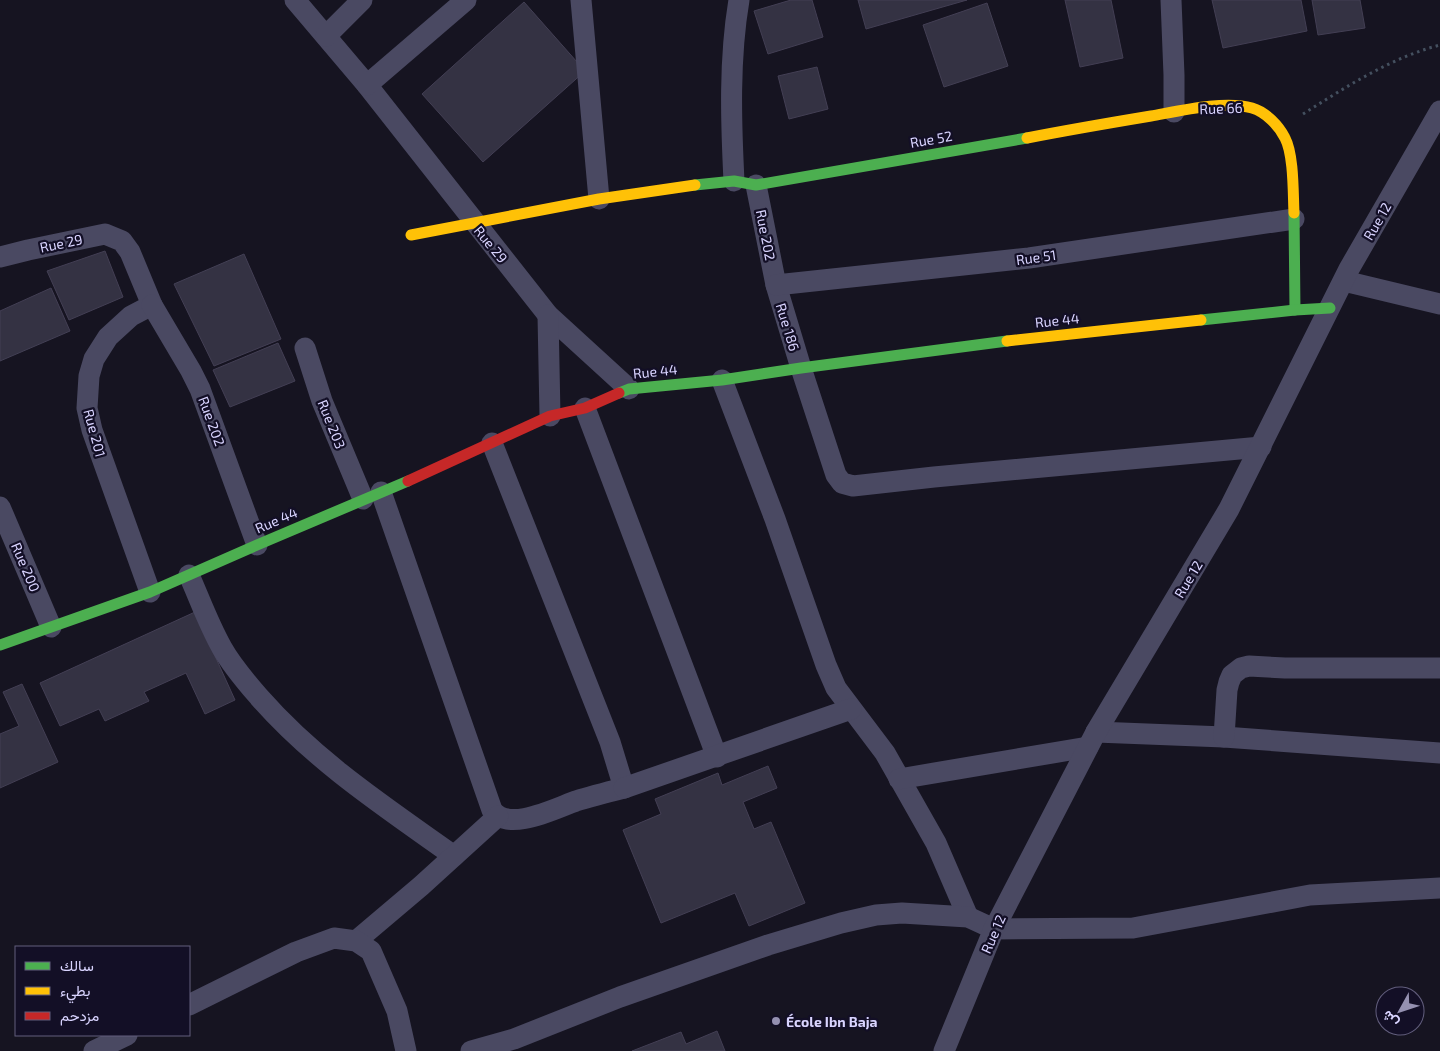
<svg xmlns="http://www.w3.org/2000/svg" width="1440" height="1051" font-family="'Exo 2',Vazirmatn,sans-serif">
	<style>
		.building { fill: #343243; stroke: #433f54 }
		.lines { fill: none; stroke-linecap: round; stroke-linejoin: round }
		.path { stroke: #44505f; stroke-width: 3; stroke-dasharray: 2.5 4; stroke-linecap: butt }
		.street { stroke: #4a4962; stroke-width: 21 }
		.fast { stroke: #4caf50; stroke-width: 11 }
		.slow { stroke: #ffc107; stroke-width: 11 }
		.jam { stroke: #c62828; stroke-width: 11 }
		.poi-dot { fill: #9591b1; stroke: #130f26; stroke-width: 2 }
		.labels { text-anchor: middle; dominant-baseline: central; stroke-width: 4.5; stroke-linejoin: round; paint-order: stroke }
		.street-label { font-size: 14px; fill: #d9d4ff; stroke: #130f26 }
		.poi-label { font-size: 14px; font-weight: bold; fill: #d9d4ff; stroke: #130f26; text-anchor: start }
	</style>
	<rect width="100%" height="100%" fill="#161421"/>
	<g class="building">
		<path d="M791,0h21l11,37 -55,17 -14,-43z"/>
		<path d="M858,0h109l-101,29z"/>
		<path d="M1065,0h46l12,58 -43,9z"/>
		<path d="M1212,0h89l6,31 -84,17z"/>
		<path d="M1312,0h48l5,28 -47,7z"/>
		<path d="M524,2l61,69 -102,91 -61,-68z"/>
		<path d="M987,3l21,63 -64,21 -21,-62z"/>
		<path d="M817,67l11,42 -39,10 -11,-43z"/>
		<path d="M105,251l18,46 -54,23 -22,-49z"/>
		<path d="M244,254l37,85 -67,27 -40,-82z"/>
		<path d="M51,288l19,43 -70,30v-50z"/>
		<path d="M278,343l17,38 -65,26 -17,-37z"/>
		<path d="M195,612l40,88 -30,14 -19,-41 -42,19 5,9 -44,20 -6,-12 -39,17 -20,-43z"/>
		<path d="M22,684l36,78 -58,26v-54l19,-8 -16,-34z"/>
		<path d="M768,766l9,22 -34,14 11,27 17,-7 34,81 -56,23 -14,-33 -74,30 -38,-93 38,-16 -6,-15 63,-26 4,12z"/>
		<path d="M717,1031l8,20h-93l49,-19 5,12z"/>
	</g>
	<g class="lines">
		<path class="path" d="M1303,114c43,-27 87,-56 137,-69"/>
		<g class="street">
			<path d="M295,0l72,85 181,230 81,74"/>
			<path d="M581,0l18,199"/>
			<path d="M1171,0l3,75v37"/>
			<path d="M326,36l36,-36"/>
			<path d="M367,85l99,-85"/>
			<path d="M734,181c-3,-60 -5,-122 5,-181"/>
			<path d="M756,185l20,100 25,83 35,107 6,8 11,3 81,-9 327,-30"/>
			<path d="M0,257l28,-7 77,-16 17,7 8,11 22,53 -21,11 -23,21 -14,22 -5,17 -2,32 5,22 58,162"/>
			<path d="M1344,281l96,23"/>
			<path d="M776,285l253,-27 265,-39"/>
			<path d="M152,305l39,66 9,18 57,156"/>
			<path d="M548,315l2,101"/>
			<path d="M305,348l17,53 41,98"/>
			<path d="M722,380l53,139 51,146 10,23 49,65 51,90 32,74"/>
			<path d="M585,408l132,349"/>
			<path d="M381,492l111,318c16,23 64,-2 84,-9 16,-5 32,-9 48,-13l-14,-46 -118,-299"/>
			<path d="M0,507l51,120"/>
			<path d="M189,575c11,25 20,50 33,73 10,18 24,34 37,49 56,64 126,110 195,159"/>
			<path d="M1096,732l128,5 216,16"/>
			<path d="M1224,737l3,-47 2,-8 3,-7 9,-7 8,-2 36,2h155"/>
			<path d="M899,779l189,-32"/>
			<path d="M624,788l227,-79"/>
			<path d="M356,941l65,-55 77,-70"/>
			<path d="M189,1005l107,-53 38,-14 22,3 15,10 26,60 9,40"/>
			<path d="M94,1051l33,-16"/>
			<path d="M471,1051l43,-12 106,-42 148,-52 73,-22 35,-8 26,-2 66,4 26,12 139,-1 177,-33 130,-7"/>
			<path d="M944,1051l50,-122 102,-197 133,-223 120,-240 91,-158"/>
		</g>
		<g class="fast">
			<path d="M695,185l39,-4 22,4 271,-47"/>
			<path d="M1294,213l1,97"/>
			<path d="M1201,320l94,-10 35,-2"/>
			<path d="M619,393l10,-4 93,-9 79,-12 206,-27"/>
			<path d="M0,645l150,-53 107,-47 151,-64"/>
		</g>
		<g class="slow">
			<path d="M1027,138c41,-8 82,-15 124,-22 28,-5 74,-16 101,-8 14,4 27,18 33,30 9,17 8,56 9,75"/>
			<path d="M411,235l188,-36 96,-14"/>
			<path d="M1007,341l194,-21"/>
		</g>
		<path class="jam" d="M408,481l142,-65 35,-8 34,-15"/>
	</g>
	<circle class="poi-dot" cx="776" cy="1021" r="5"/>
	<g class="labels">
		<g class="street-label">
			<text transform="translate(1221 108) rotate(-2)">Rue 66</text>
			<text transform="translate(931 139) rotate(-10)">Rue 52</text>
			<text transform="translate(1377 221) rotate(-60)">Rue 12</text>
			<text transform="translate(766 235) rotate(79)">Rue 202</text>
			<text transform="translate(61 243) rotate(-12)">Rue 29</text>
			<text transform="translate(491 244) rotate(50)">Rue 29</text>
			<text transform="translate(1036 257) rotate(-8)">Rue 51</text>
			<text transform="translate(1057 320) rotate(-6)">Rue 44</text>
			<text transform="translate(788 327) rotate(73)">Rue 186</text>
			<text transform="translate(655 371) rotate(-6)">Rue 44</text>
			<text transform="translate(212 421) rotate(70)">Rue 202</text>
			<text transform="translate(332 424) rotate(68)">Rue 203</text>
			<text transform="translate(95 433) rotate(75)">Rue 201</text>
			<text transform="translate(276 520) rotate(-23)">Rue 44</text>
			<text transform="translate(26 567) rotate(67)">Rue 200</text>
			<text transform="translate(1188 579) rotate(-59)">Rue 12</text>
			<text transform="translate(993 934) rotate(-66)">Rue 12</text>
		</g>
		<g class="poi-label">
			<text x="786" y="1021">École Ibn Baja</text>
		</g>
	</g>
	<rect x="15" y="946" width="175" height="90" fill="#130f26" stroke="#625e7d"/>
	<rect x="25" y="962" width="25" height="8" fill="#4caf50" stroke="#625e7d"/>
	<text x="60" y="971" font-size="15" fill="#d9d4ff">سالك</text>
	<rect x="25" y="987" width="25" height="8" fill="#ffc107" stroke="#625e7d"/>
	<text x="60" y="996" font-size="15" fill="#d9d4ff">بطيء</text>
	<rect x="25" y="1012" width="25" height="8" fill="#c62828" stroke="#625e7d"/>
	<text x="60" y="1021" font-size="15" fill="#d9d4ff">مزدحم</text>
	<g transform="translate(1400 1011) rotate(230)"><circle r="24" fill="#130f26" stroke="#625e7d"/>
	<path d="M0-4L9 19L0 12L-9 19Z" fill="#9591b1"/>
	<text y="-8" font-size="14" font-weight="bold" text-anchor="middle" fill="#d9d4ff">ش</text>
	</g>
</svg>
